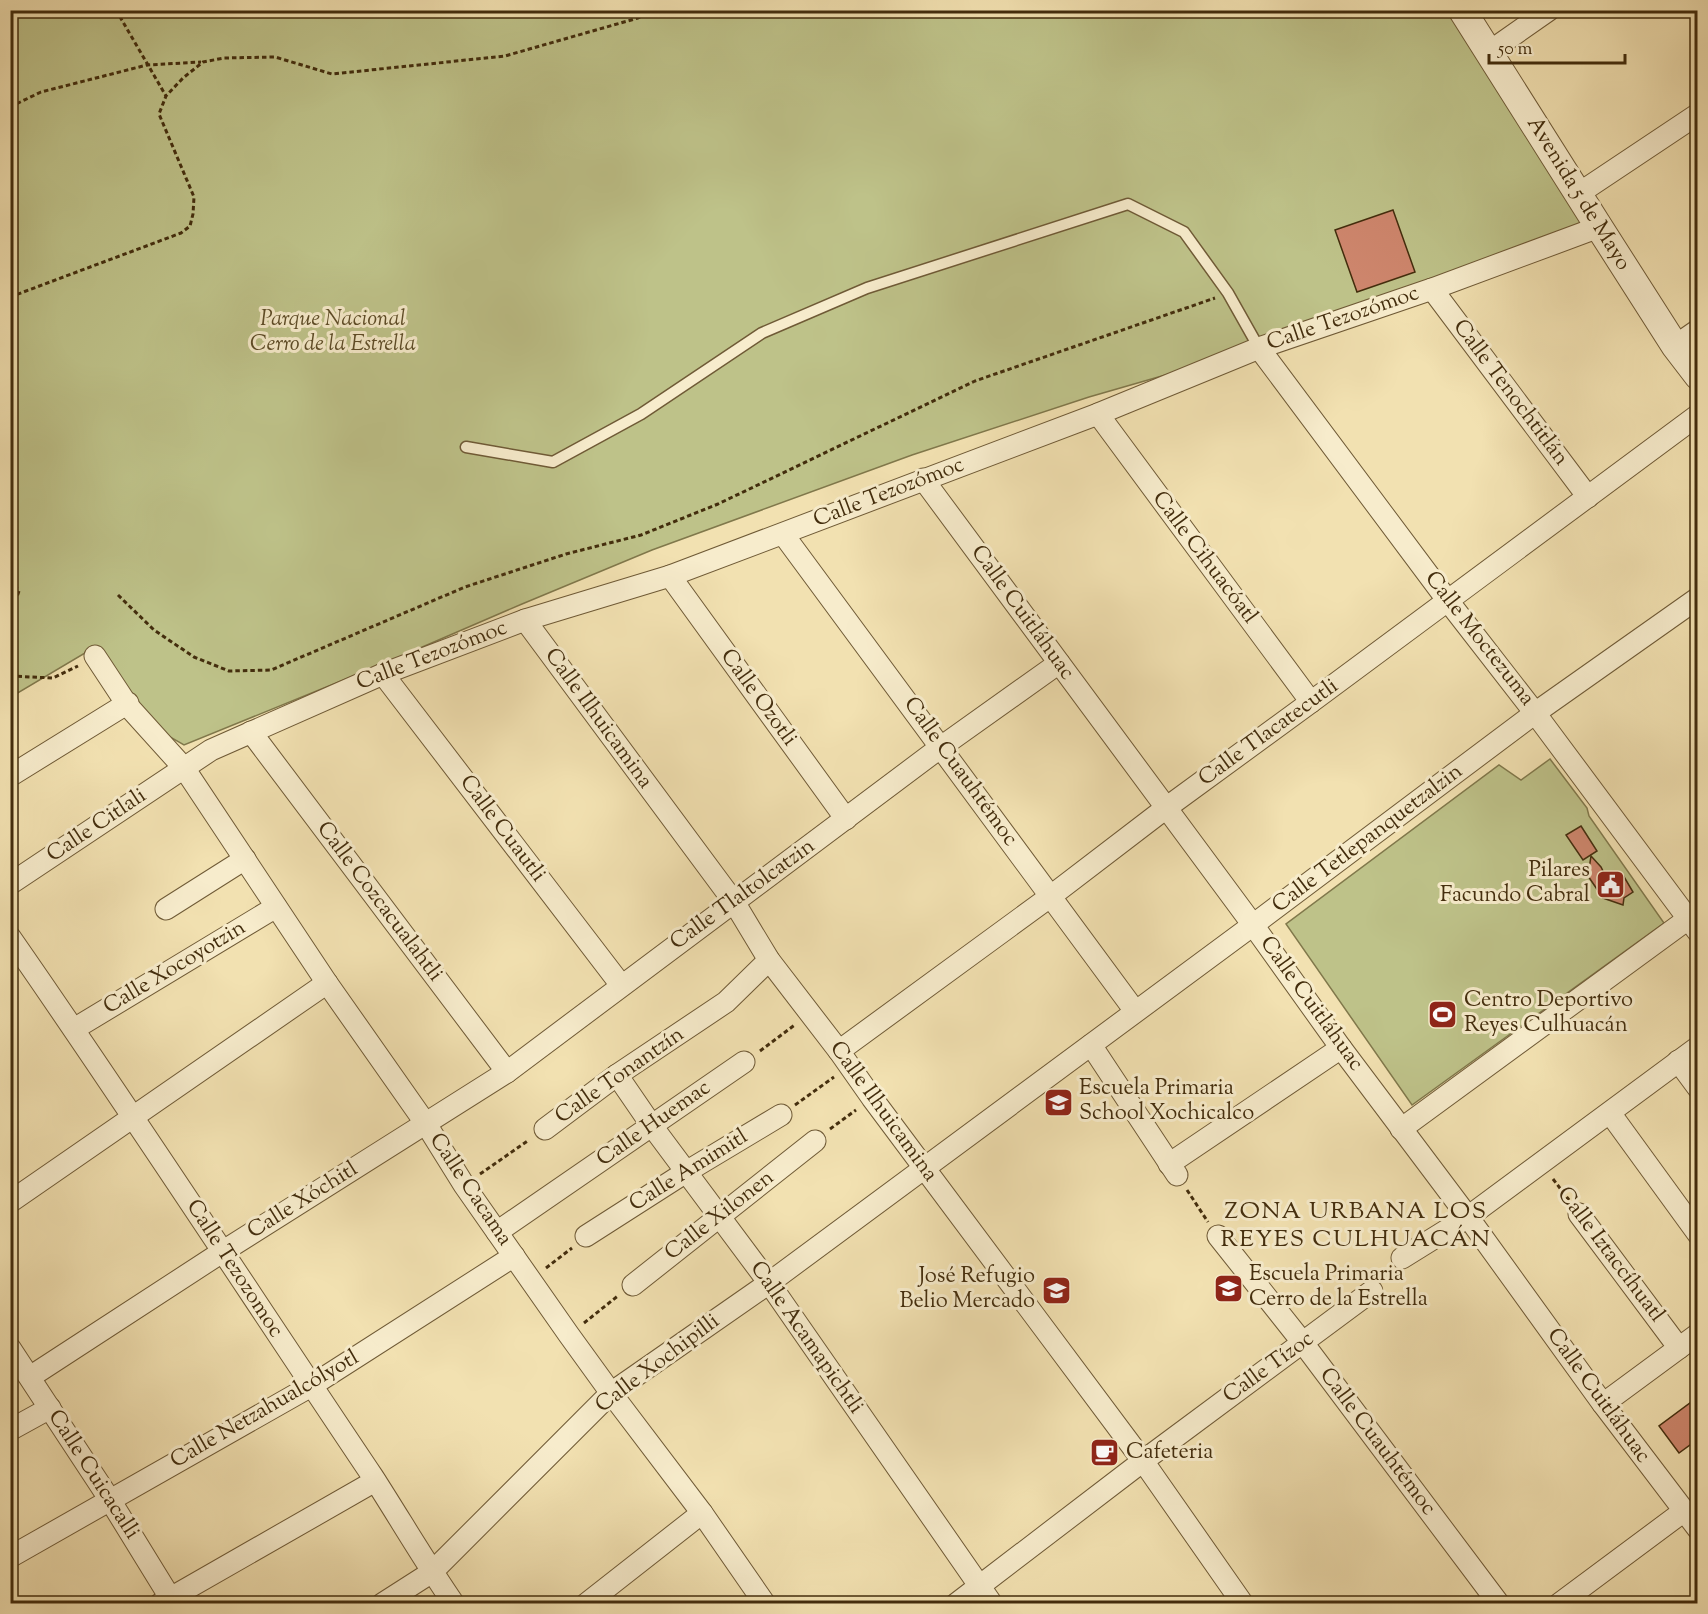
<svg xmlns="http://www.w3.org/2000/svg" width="1708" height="1614" font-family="'Sorts Mill Goudy',serif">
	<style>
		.green { fill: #bec289; stroke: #80784b; stroke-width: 1.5 }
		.building { fill: #ce866d; stroke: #432d0d; stroke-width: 1.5 }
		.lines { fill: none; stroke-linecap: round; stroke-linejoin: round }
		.service-casing { stroke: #6f5a36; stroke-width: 13 }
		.minor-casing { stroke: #6f5a36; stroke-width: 23 }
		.tertiary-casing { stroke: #6f5a36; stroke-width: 29 }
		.path { stroke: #432d0d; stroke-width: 3; stroke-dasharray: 4.5 3; stroke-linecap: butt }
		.service { stroke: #f7eccc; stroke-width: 10 }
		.minor { stroke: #f7eccc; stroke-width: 21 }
		.tertiary { stroke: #f7eccc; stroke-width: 27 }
		.labels { text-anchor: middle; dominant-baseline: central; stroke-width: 6; stroke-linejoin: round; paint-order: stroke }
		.street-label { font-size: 22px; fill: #432d0d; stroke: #f7eccc }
		.park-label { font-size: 22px; font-style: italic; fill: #5c4b26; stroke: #f7eccc }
		.poi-label { font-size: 22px; fill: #432d0d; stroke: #f7eccc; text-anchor: start }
		.neighbourhood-label { font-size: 24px; letter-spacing: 1.5px; fill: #432d0d; stroke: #f7eccc }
	</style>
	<rect width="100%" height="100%" fill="#f2e1b1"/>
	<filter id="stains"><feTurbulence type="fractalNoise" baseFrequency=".00333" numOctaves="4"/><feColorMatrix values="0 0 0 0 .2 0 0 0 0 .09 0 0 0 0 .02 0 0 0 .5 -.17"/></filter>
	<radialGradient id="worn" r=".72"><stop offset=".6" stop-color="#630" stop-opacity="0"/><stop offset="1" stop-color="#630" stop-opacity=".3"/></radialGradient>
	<g class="green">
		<path d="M10,11h1443l140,214 -334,123 -170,49 -177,58 -260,95 -130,54 -132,57 -206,84 -28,-16 -61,-82 -84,50z"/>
		<path d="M1550,759l37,49 2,8 75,107 -252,182 -126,-181 213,-159 22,15z"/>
	</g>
	<g class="building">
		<path d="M1393,210l22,62 -58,20 -22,-62z"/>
		<path d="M1581,826l16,25 -14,9 -17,-25z"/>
		<path d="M1591,856l10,11 3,6 19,2 10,17 -9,6 -1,7 -20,-7 -15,-22z"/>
		<path d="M1698,1397v42l-19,14 -20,-27z"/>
	</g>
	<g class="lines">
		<defs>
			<path id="service" d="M466,447l87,15 88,-48 121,-81 105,-45 261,-84 56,28 44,61 31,55"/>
			<g id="minor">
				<path d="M1489,52l60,-42"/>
				<path d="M1578,194l120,-80"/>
				<path d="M1432,289l156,208"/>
				<path d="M1675,346l23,-16"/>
				<path d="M1259,348l189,253 87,112 163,219"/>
				<path d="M1098,414l213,288"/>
				<path d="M923,479l330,446 88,123 127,169 135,187 95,125"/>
				<path d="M783,534l352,477"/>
				<path d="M670,576l176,243"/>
				<path d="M525,620l209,282 35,58 70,91 33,47 271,363 100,143"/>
				<path d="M95,656l33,50 56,62 143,215 99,141 38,61 105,150 42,58 91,120 63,91"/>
				<path d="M383,674l238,311"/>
				<path d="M251,732l256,340"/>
				<path d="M10,776l118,-73"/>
				<path d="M10,884l201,-134 172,-76 142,-54 145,-44 428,-162 161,-66 173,-59 167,-62"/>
				<path d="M166,909l79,-50"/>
				<path d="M10,937c124,178 242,360 363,540 27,42 52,85 81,127"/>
				<path d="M74,1029l202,-122"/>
				<path d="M1091,1045l86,130"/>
				<path d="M839,1051l212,-155 115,-88 145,-106 387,-287"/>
				<path d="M1678,1061l20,27"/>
				<path d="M617,1075l35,51 117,157 223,321"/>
				<path d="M1610,1113l88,121"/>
				<path d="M545,1129l72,-54 109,-73 43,-42"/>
				<path d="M1401,1129l287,-210"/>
				<path d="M1169,1164l172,-116"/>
				<path d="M10,1202l317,-219"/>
				<path d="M1579,1214l100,134"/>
				<path d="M497,1232l247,-170"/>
				<path d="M586,1236l100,-64 95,-57"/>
				<path d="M1218,1236l85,107 196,261"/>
				<path d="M1402,1258l66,-41 230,-170"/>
				<path d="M633,1285l182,-144"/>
				<path d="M10,1348l100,152 64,104"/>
				<path d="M30,1377l192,-125 285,-180 434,-325 118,-84"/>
				<path d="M1603,1404l95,-70"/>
				<path d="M10,1430l40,-22"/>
				<path d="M10,1557l301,-171 203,-130"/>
				<path d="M160,1604l215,-123"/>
				<path d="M382,1604l50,-32 179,-179 158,-110 484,-358 282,-212 163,-115"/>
				<path d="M586,1604l116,-91"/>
				<path d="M956,1604l187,-143 229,-170"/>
				<path d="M1559,1604l125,-93"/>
			</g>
			<path id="tertiary" d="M1462,10l137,217 76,119 23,30"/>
		</defs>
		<use href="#service" class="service-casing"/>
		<use href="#minor" class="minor-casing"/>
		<use href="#tertiary" class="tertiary-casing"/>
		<g class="path">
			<path d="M116,10l50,86"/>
			<path d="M10,107l31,-15 106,-27 54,-3"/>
			<path d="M10,297l171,-64 9,-7 3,-12 1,-17 -35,-83 7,-18 17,-18 20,-16 21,-4 51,-1 57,17 173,-18 133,-38 15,-8"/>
			<path d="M10,579l9,12 -9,26"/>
			<path d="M118,595l36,35 40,27 35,14 42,-1 194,-83 101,-33 75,-19 77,-31 257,-123 240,-83"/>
			<path d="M10,676l43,2 25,-12"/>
			<path d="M760,1051l36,-27"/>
			<path d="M795,1105l39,-28"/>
			<path d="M830,1129l26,-19"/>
			<path d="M480,1174l49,-34"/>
			<path d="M1553,1179l16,21"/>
			<path d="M1187,1190l21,32"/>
			<path d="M546,1268l26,-20"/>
			<path d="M584,1323l35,-28"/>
		</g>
		<use href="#service" class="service"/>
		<use href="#minor" class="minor"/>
		<use href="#tertiary" class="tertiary"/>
	</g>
	<defs>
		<symbol id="civic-square" viewBox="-11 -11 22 22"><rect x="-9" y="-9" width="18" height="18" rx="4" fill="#8f2418" stroke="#f7eccc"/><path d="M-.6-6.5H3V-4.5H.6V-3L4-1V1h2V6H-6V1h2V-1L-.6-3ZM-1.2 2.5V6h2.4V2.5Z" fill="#fff"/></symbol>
		<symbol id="stadium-square" viewBox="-11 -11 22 22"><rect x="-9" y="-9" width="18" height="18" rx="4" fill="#8f2418" stroke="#f7eccc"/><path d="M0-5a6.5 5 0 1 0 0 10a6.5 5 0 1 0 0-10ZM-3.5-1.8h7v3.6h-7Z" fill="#fff"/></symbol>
		<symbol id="school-square" viewBox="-11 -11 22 22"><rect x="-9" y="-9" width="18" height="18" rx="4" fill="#8f2418" stroke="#f7eccc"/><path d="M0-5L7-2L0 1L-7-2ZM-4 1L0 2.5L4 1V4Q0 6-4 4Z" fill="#fff"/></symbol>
		<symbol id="cafe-square" viewBox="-11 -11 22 22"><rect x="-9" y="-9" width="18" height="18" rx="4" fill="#8f2418" stroke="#f7eccc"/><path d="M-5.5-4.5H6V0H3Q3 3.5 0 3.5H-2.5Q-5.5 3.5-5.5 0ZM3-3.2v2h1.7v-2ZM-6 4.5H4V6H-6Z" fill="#fff"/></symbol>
	</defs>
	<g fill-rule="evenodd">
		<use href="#civic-square" x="1594" y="868" width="33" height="33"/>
		<use href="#stadium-square" x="1426" y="998" width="33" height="33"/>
		<use href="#school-square" x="1042" y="1086" width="33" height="33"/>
		<use href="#school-square" x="1212" y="1272" width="33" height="33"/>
		<use href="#school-square" x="1040" y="1274" width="33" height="33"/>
		<use href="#cafe-square" x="1088" y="1436" width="33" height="33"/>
	</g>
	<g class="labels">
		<g class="street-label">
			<text transform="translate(1578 194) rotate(58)">Avenida 5 de Mayo</text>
			<text transform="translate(1343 319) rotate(-19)">Calle Tezozómoc</text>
			<text transform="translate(1510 393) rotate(53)">Calle Tenochtitlán</text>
			<text transform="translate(889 493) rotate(-21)">Calle Tezozómoc</text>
			<text transform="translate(1204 558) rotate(53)">Calle Cihuacóatl</text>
			<text transform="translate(1022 613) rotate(54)">Calle Cuitláhuac</text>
			<text transform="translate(1479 639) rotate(52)">Calle Moctezuma</text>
			<text transform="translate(432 656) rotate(-21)">Calle Tezozómoc</text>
			<text transform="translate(758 698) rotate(54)">Calle Ozotli</text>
			<text transform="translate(598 719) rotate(54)">Calle Ilhuicamina</text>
			<text transform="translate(1269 733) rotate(-36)">Calle Tlacatecutli</text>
			<text transform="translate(960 772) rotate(54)">Calle Cuauhtémoc</text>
			<text transform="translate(97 826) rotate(-34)">Calle Citlali</text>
			<text transform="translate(502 829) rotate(53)">Calle Cuautli</text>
			<text transform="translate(1368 839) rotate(-37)">Calle Tetlepanquetzalzin</text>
			<text transform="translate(743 895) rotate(-36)">Calle Tlaltolcatzin</text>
			<text transform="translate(379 902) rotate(53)">Calle Cozcacualahtli</text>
			<text transform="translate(175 968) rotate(-31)">Calle Xocoyotzin</text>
			<text transform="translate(1311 1004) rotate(54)">Calle Cuitláhuac</text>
			<text transform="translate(620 1076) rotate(-35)">Calle Tonantzín</text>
			<text transform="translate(883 1112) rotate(54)">Calle Ilhuicamina</text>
			<text transform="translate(654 1124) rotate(-35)">Calle Huemac</text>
			<text transform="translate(689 1171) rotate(-32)">Calle Amimitl</text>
			<text transform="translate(470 1190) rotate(56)">Calle Cacama</text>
			<text transform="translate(303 1201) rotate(-32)">Calle Xóchitl</text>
			<text transform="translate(720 1216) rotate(-38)">Calle Xilonen</text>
			<text transform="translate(1610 1255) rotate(53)">Calle Iztaccíhuatl</text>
			<text transform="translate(234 1269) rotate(57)">Calle Tezozomoc</text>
			<text transform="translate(806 1338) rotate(55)">Calle Acamapichtli</text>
			<text transform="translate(658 1364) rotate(-37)">Calle Xochipilli</text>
			<text transform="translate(1269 1368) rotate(-36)">Calle Tízoc</text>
			<text transform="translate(1598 1396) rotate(54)">Calle Cuitláhuac</text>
			<text transform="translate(265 1410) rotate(-30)">Calle Netzahualcólyotl</text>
			<text transform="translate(1377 1442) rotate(53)">Calle Cuauhtémoc</text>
			<text transform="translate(93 1475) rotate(57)">Calle Cuicacalli</text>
		</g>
		<g class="park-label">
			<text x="333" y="320">Parque Nacional<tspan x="333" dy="25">Cerro de la Estrella</tspan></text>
		</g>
		<g class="poi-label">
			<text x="1590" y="871" text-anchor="end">Pilares<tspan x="1590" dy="25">Facundo Cabral</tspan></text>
			<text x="1464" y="1001">Centro Deportivo<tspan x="1464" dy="25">Reyes Culhuacán</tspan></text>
			<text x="1079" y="1089">Escuela Primaria<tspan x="1079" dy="25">School Xochicalco</tspan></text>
			<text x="1249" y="1275">Escuela Primaria<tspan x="1249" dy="25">Cerro de la Estrella</tspan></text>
			<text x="1035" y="1277" text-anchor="end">José Refugio<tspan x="1035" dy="25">Belio Mercado</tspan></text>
			<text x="1126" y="1453">Cafeteria</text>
		</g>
		<g class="neighbourhood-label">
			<text x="1356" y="1212">ZONA URBANA LOS<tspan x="1356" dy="28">REYES CULHUACÁN</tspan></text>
		</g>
	</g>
	<rect width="1708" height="1614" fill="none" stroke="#f2e1b1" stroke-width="36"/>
	<rect x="12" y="12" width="1684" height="1590" fill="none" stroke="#432d0d" stroke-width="3"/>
	<rect x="18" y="18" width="1672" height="1578" fill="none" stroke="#432d0d" stroke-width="1.5"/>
	<path d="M1489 54v9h136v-9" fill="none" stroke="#432d0d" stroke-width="3"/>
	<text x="1498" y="54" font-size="18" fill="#432d0d" stroke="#f7eccc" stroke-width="4.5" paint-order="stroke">50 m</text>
	<rect width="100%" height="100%" filter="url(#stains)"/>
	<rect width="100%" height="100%" fill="url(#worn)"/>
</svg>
